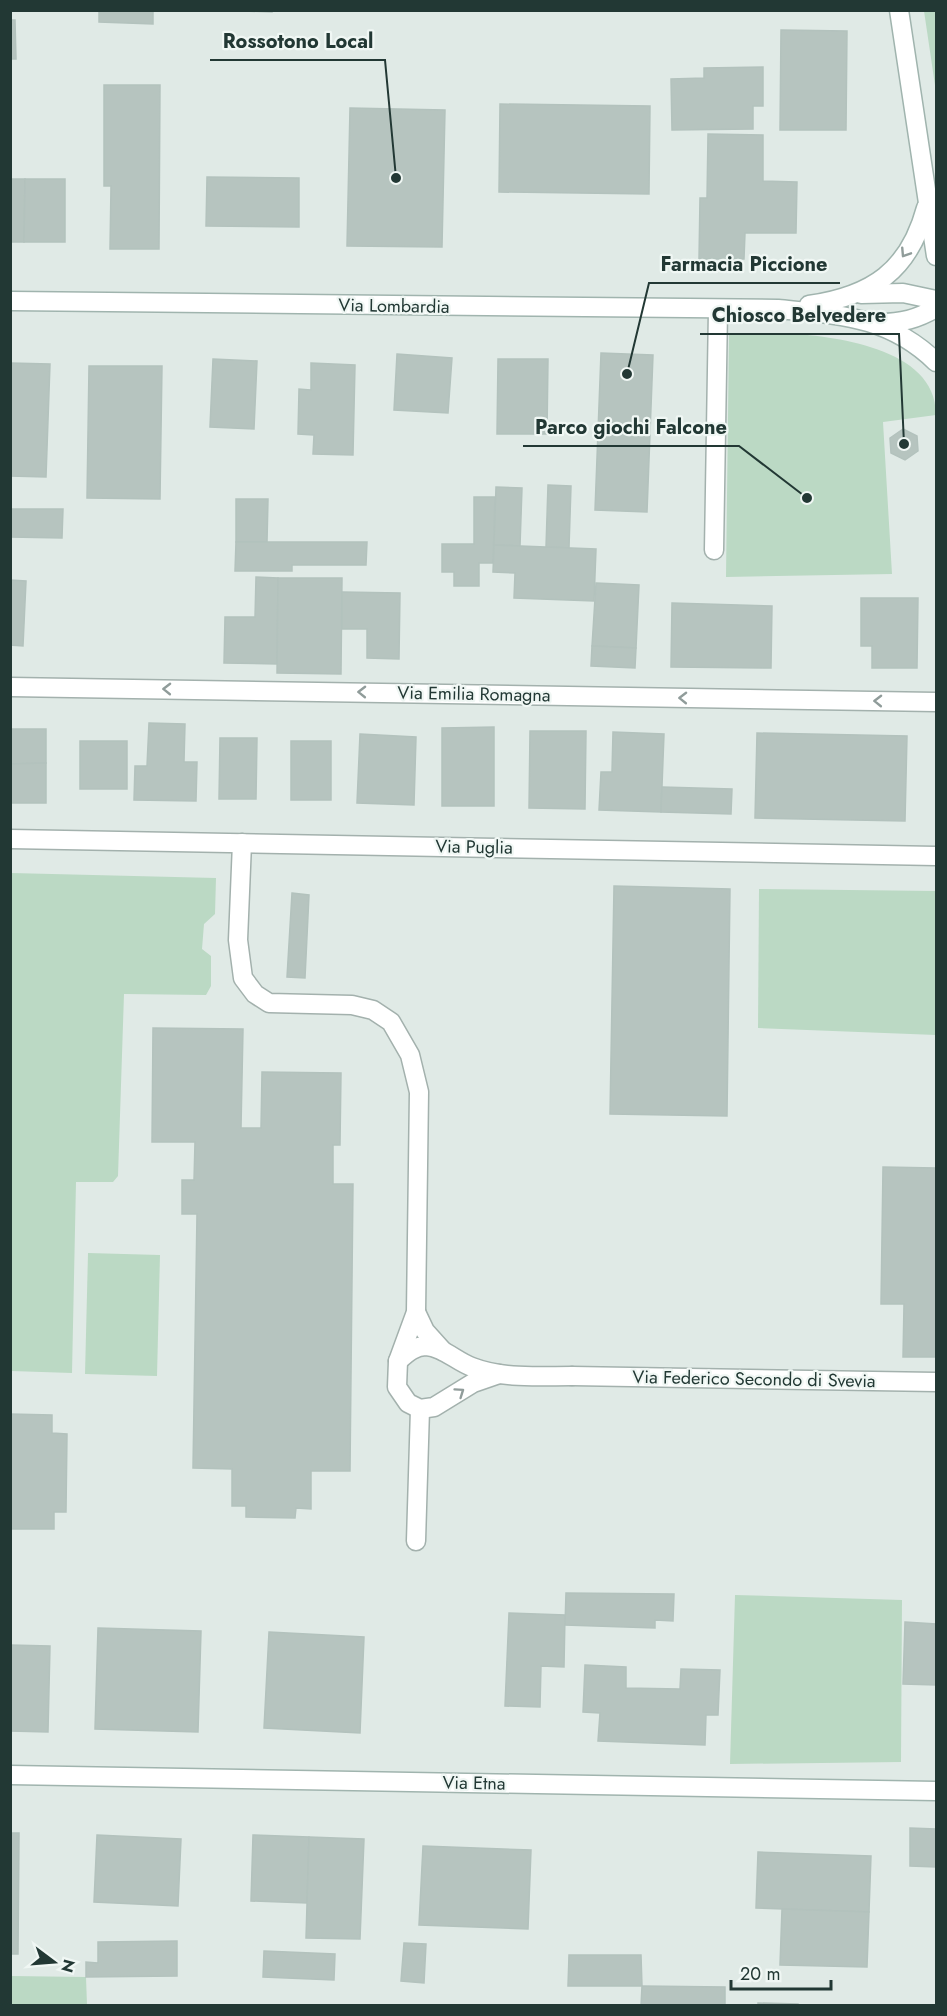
<svg xmlns="http://www.w3.org/2000/svg" width="947" height="2016" font-family="Jost,sans-serif">
	<style>
		.green { fill: #bbd9c4 }
		.building { fill: #b6c4bf; stroke: #b3c2bd; stroke-width: 1.5 }
		.lines { fill: none; stroke-linecap: round; stroke-linejoin: round }
		.lane-casing { stroke: #a3b1ad; stroke-width: 21 }
		.street-casing { stroke: #a3b1ad; stroke-width: 21 }
		.secondary-casing { stroke: #a0b4ae; stroke-width: 21 }
		.lane { stroke: #fff; stroke-width: 18 }
		.street { stroke: #fff; stroke-width: 18 }
		.secondary { stroke: #fff; stroke-width: 18 }
		.oneway { stroke: #909c9a }
		.labels { text-anchor: middle; dominant-baseline: central; stroke-width: 4.5; stroke-linejoin: round; paint-order: stroke }
		.street-label { font-size: 18px; fill: #223834; stroke: #f0f7f4 }
		.leader { fill: none; stroke: #223834; stroke-width: 2 }
		.callout-dot { fill: #223834; stroke: #f0f7f4; stroke-width: 2 }
		.callout-label { font-size: 20px; text-anchor: middle; font-weight: bold; fill: #223834; stroke: #f0f7f4; stroke-width: 4.5; stroke-linejoin: round; paint-order: stroke }
	</style>
	<rect width="100%" height="100%" fill="#e0eae6"/>
	<g class="green">
		<path d="M924,11h12v81z"/>
		<path d="M783,333c49,3 154,14 153,82l-53,7 9,152 -166,3 3,-242z"/>
		<path d="M11,873l205,5 -1,36 -11,10 -2,25 9,7v30l-5,9 -82,-1 -6,182 -5,6h-37l-4,191 -61,-2z"/>
		<path d="M759,889l177,2v144l-178,-7z"/>
		<path d="M88,1253l72,2 -3,121 -72,-2z"/>
		<path d="M735,1595l167,5 -1,162 -171,2z"/>
		<path d="M11,1976l75,1 1,28 -76,1z"/>
	</g>
	<g class="building">
		<path d="M99,10h54v14l-54,-2z"/>
		<path d="M218,10h54v2z"/>
		<path d="M10,20h5l1,39h-6z"/>
		<path d="M781,30l66,1 -1,99h-66z"/>
		<path d="M763,67v39h-10v23l-81,1 -1,-51 33,-1v-10z"/>
		<path d="M104,85h56l-1,164h-49l1,-63h-7z"/>
		<path d="M500,104l150,2 -1,88 -150,-2z"/>
		<path d="M350,108l95,2 -3,137 -95,-1z"/>
		<path d="M708,134l55,1v46l34,1 -1,51h-51l-1,26h-45l1,-61h7z"/>
		<path d="M207,177l92,1v49l-93,-1z"/>
		<path d="M10,179h15l-1,63h-14z"/>
		<path d="M25,179h40v63h-41z"/>
		<path d="M601,353l52,2 -6,157 -52,-2z"/>
		<path d="M397,354l55,4 -4,55 -54,-3z"/>
		<path d="M213,359l44,2 -3,68 -44,-2z"/>
		<path d="M498,359h50l-1,75h-50z"/>
		<path d="M10,363l40,1 -4,113 -36,-1z"/>
		<path d="M311,363l44,2 -2,90 -40,-1 1,-19 -16,-1 1,-45 12,1z"/>
		<path d="M89,366h73l-2,133 -73,-1z"/>
		<path d="M903,429l14,7 1,15 -13,9 -14,-7 -1,-15z"/>
		<path d="M548,485l23,1 -2,62 -23,-1z"/>
		<path d="M496,487l26,1 -2,58 -26,-1z"/>
		<path d="M474,497h21l-2,66h-14v23h-25v-14h-12v-28h32z"/>
		<path d="M236,499h32l-1,43h-31z"/>
		<path d="M10,509h53l-1,29 -52,-1z"/>
		<path d="M236,542h131l-1,23h-74v6h-57z"/>
		<path d="M494,545l102,4 -2,52 -80,-3 1,-25 -22,-1z"/>
		<path d="M256,577l22,1 -1,86 -53,-1 1,-46h30z"/>
		<path d="M278,578h64l-1,96 -64,-1z"/>
		<path d="M10,580l16,1 -3,65 -13,-1z"/>
		<path d="M596,583l43,2 -3,63 -44,-2z"/>
		<path d="M342,592l58,1 -1,66 -32,-1v-29h-25z"/>
		<path d="M861,598h57l-1,70h-45v-22h-11z"/>
		<path d="M672,603l100,3 -1,62 -100,-1z"/>
		<path d="M592,646l44,2 -1,20 -44,-2z"/>
		<path d="M149,723l36,1 -1,38h13l-1,39 -62,-1 1,-34h12z"/>
		<path d="M494,727v79h-52v-78z"/>
		<path d="M10,729h36v34l-36,1z"/>
		<path d="M530,731h56l-1,78 -56,-1z"/>
		<path d="M613,732l51,2 -3,78 -62,-2 2,-38h11z"/>
		<path d="M757,733l150,3 -2,85 -150,-3z"/>
		<path d="M360,734l56,3 -2,68 -57,-2z"/>
		<path d="M220,738h37l-1,61h-37z"/>
		<rect x="80" y="741" width="47" height="48"/>
		<rect x="291" y="741" width="40" height="59"/>
		<path d="M46,763v40h-36v-39z"/>
		<path d="M662,787l70,2 -1,25 -70,-2z"/>
		<path d="M614,886l116,3 -3,227 -117,-2z"/>
		<path d="M292,893l17,2 -4,83 -18,-1z"/>
		<path d="M153,1028l90,1 -2,99h20l1,-56 79,1 -1,72h-7v39h20l-3,287h-39v38l-15,-1 -1,10 -49,-1v-11h-14v-37l-39,-1 4,-254h-15v-34h12l1,-38h-43z"/>
		<path d="M883,1167l53,1v189h-33l1,-53h-23z"/>
		<path d="M10,1414l42,1v18l15,1 -1,78h-12v17h-44z"/>
		<path d="M566,1593l108,1 -1,27 -18,-1v8l-90,-3z"/>
		<path d="M509,1613l56,2 -1,52 -23,-1 -1,41 -35,-1z"/>
		<path d="M905,1622l31,2v61l-33,-1z"/>
		<path d="M98,1628l103,3 -3,101 -103,-3z"/>
		<path d="M269,1632l95,5 -4,96 -96,-5z"/>
		<path d="M10,1645l40,1 -2,86 -38,-1z"/>
		<path d="M585,1665l41,2v21l54,1 1,-20 39,1 -2,45h-12l-1,30 -107,-4 2,-28 -17,-1z"/>
		<path d="M910,1828l26,1v38l-26,-1z"/>
		<path d="M10,1833h9l-1,121h-8z"/>
		<path d="M97,1835l84,4 -3,67 -84,-4z"/>
		<path d="M253,1835l56,2 -2,66 -56,-2z"/>
		<path d="M309,1837l55,2 -4,100 -54,-1z"/>
		<path d="M423,1846l108,4 -3,79 -109,-4z"/>
		<path d="M758,1852l113,4 -2,56 -113,-4z"/>
		<path d="M782,1909l87,3 -2,55 -87,-2z"/>
		<path d="M177,1941v35l-91,1v-15l12,1v-21z"/>
		<path d="M404,1943l22,1 -2,39 -23,-2z"/>
		<path d="M264,1951l71,3 -1,26 -71,-3z"/>
		<path d="M569,1955h72l1,31h-74z"/>
		<path d="M642,1986l83,1v19h-84z"/>
		<path d="M758,2003l40,1v2h-40z"/>
	</g>
	<g class="lines">
		<defs>
			<g id="lane">
				<path d="M242,843l-4,97 5,38 12,16 14,9 83,2 21,5 18,12 19,33 9,37 -3,220 -18,49 -1,26 11,16 12,6 14,-2 39,-24 26,-9"/>
				<path d="M416,1312l9,19 18,20"/>
				<path d="M398,1361c8,-7 16,-15 28,-15 17,1 30,15 46,21 31,12 67,9 100,9"/>
				<path d="M416,1541l4,-132"/>
			</g>
			<g id="street">
				<path d="M714,550l4,-240"/>
				<path d="M10,687l926,15"/>
				<path d="M10,839l926,17"/>
				<path d="M572,1376l364,6"/>
			</g>
			<g id="secondary">
				<path d="M899,10l37,246"/>
				<path d="M861,294l42,-1 33,7"/>
				<path d="M10,301l768,8c61,6 111,7 158,53"/>
				<path d="M809,305c63,-9 100,-34 117,-97"/>
				<path d="M879,323c23,0 38,-4 57,-15"/>
				<path d="M10,1775l926,16"/>
			</g>
		</defs>
		<use href="#lane" class="lane-casing"/>
		<use href="#street" class="street-casing"/>
		<use href="#secondary" class="secondary-casing"/>
		<use href="#lane" class="lane"/>
		<use href="#street" class="street"/>
		<use href="#secondary" class="secondary"/>
	</g>
	<defs><path id="oneway-chevron" d="M-2-3.5L2.5 0L-2 3.5" fill="none" stroke-width="1.6" stroke-linecap="round" stroke-linejoin="round" transform="scale(1.5)"/></defs>
	<g class="oneway">
		<use href="#oneway-chevron" transform="translate(905 253) rotate(123)"/>
		<use href="#oneway-chevron" transform="translate(167 689) rotate(-179)"/>
		<use href="#oneway-chevron" transform="translate(362 692) rotate(-179)"/>
		<use href="#oneway-chevron" transform="translate(683 698) rotate(-179)"/>
		<use href="#oneway-chevron" transform="translate(878 701) rotate(-179)"/>
		<use href="#oneway-chevron" transform="translate(460 1392) rotate(-35)"/>
	</g>
	<g class="labels">
		<g class="street-label">
			<text transform="translate(394 306) rotate(1)">Via Lombardia</text>
			<text transform="translate(474 694) rotate(1)">Via Emilia Romagna</text>
			<text transform="translate(474 847) rotate(1)">Via Puglia</text>
			<text transform="translate(754 1379) rotate(1)">Via Federico Secondo di Svevia</text>
			<text transform="translate(474 1783) rotate(1)">Via Etna</text>
		</g>
	</g>
	<path class="leader" d="M396 178L385 60H210M627 374L649 283H840M904 444L899 334H700M807 498L739 446H523"/>
	<g class="callout-dot">
		<circle cx="396" cy="178" r="6"/>
		<circle cx="627" cy="374" r="6"/>
		<circle cx="904" cy="444" r="6"/>
		<circle cx="807" cy="498" r="6"/>
	</g>
	<g class="callout-label">
		<text x="298" y="48">Rossotono Local</text>
		<text x="744" y="271">Farmacia Piccione</text>
		<text x="799" y="322">Chiosco Belvedere</text>
		<text x="631" y="434">Parco giochi Falcone</text>
	</g>
	<rect width="947" height="2016" fill="none" stroke="#223834" stroke-width="24"/>
	<g transform="translate(54 1962) rotate(106)" stroke="#f0f7f4" stroke-width="4.5" paint-order="stroke">
	<path d="M0-4.5L10 22L0 15L-10 22Z" fill="#223834"/>
	<text y="-9" font-size="16" font-weight="bold" text-anchor="middle" fill="#223834">N</text>
	</g>
	<path d="M731 1980v9h100v-9" fill="none" stroke="#223834" stroke-width="3"/>
	<text x="740" y="1980" font-size="18" fill="#223834" stroke="#f0f7f4" stroke-width="4.5" paint-order="stroke">20 m</text>
</svg>
